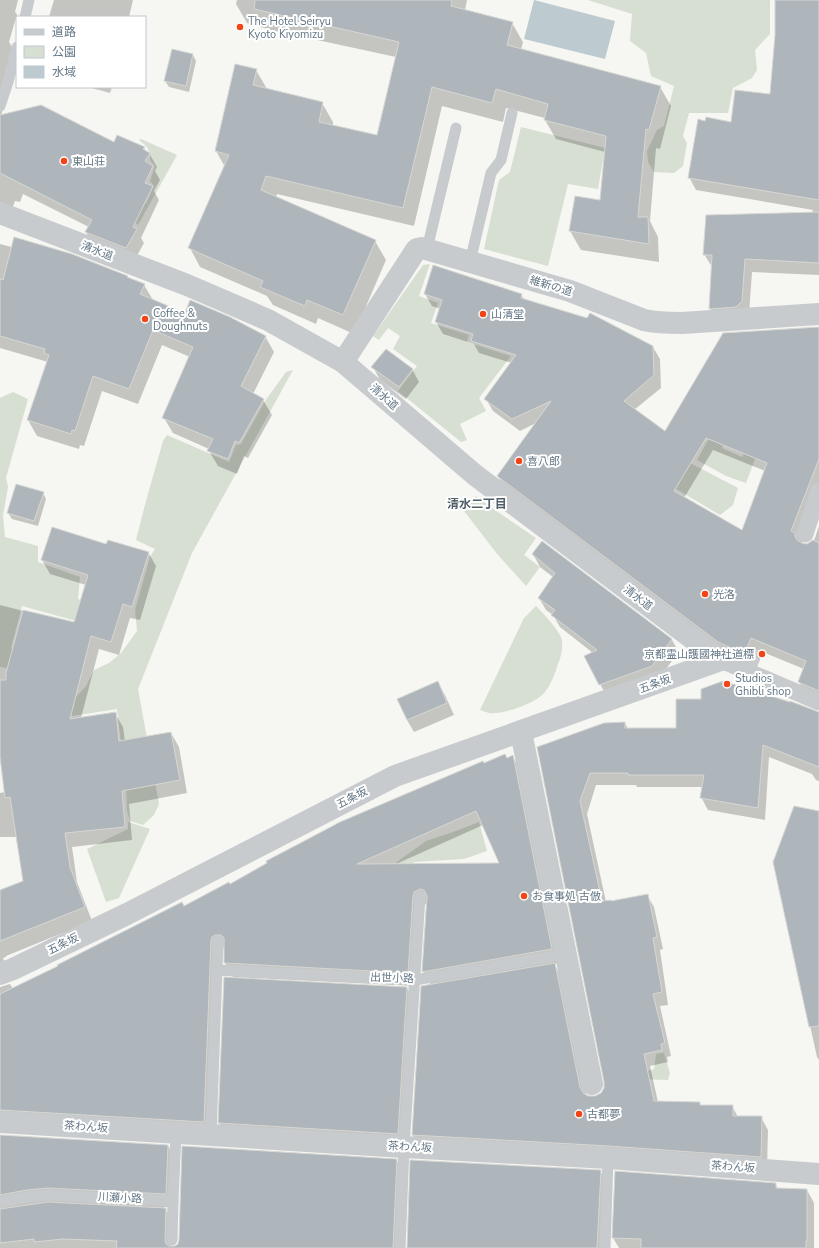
<svg xmlns="http://www.w3.org/2000/svg" width="819" height="1248" font-family="'Nunito Sans','Noto Sans JP',sans-serif">
	<style>
		.green { fill: #d7ded2 }
		.water { fill: #bdcacf }
		.shadow { fill: #0003; fill-rule: evenodd }
		.building { fill: #aeb6bb; stroke: #d7d7d4; fill-rule: evenodd }
		.lines { fill: none; stroke-linecap: round; stroke-linejoin: round }
		.service { stroke: #c8cbce; stroke-width: 11 }
		.pedestrian { stroke: #c8cbce; stroke-width: 17 }
		.minor { stroke: #c8cbce; stroke-width: 22 }
		.poi-dot { fill: #f24416; stroke: #fff; stroke-width: 1.5 }
		.labels { text-anchor: middle; dominant-baseline: central; stroke-width: 4; stroke-linejoin: round; paint-order: stroke }
		.poi-label { font-size: 11px; fill: #627685; stroke: #fff; text-anchor: start }
		.street-label { font-size: 11px; fill: #627685; stroke: #fff }
		.neighbourhood-label { font-size: 12px; font-weight: bold; fill: #515f6a; stroke: #fff }
	</style>
	<rect width="100%" height="100%" fill="#f6f6f2"/>
	<g class="green">
		<path d="M588,0h182v34l-15,16 2,20 -5,8 -19,10 -5,25h-39l-6,23 4,7 -4,23 -9,7 -20,-1 -6,-10 -1,-11 10,-21 7,-4 10,-40 -23,-10 -5,-23 -16,-12 2,-27z"/>
		<path d="M521,127l84,21 -7,41 -30,-5 -20,82 -64,-17 15,-69 11,-8z"/>
		<path d="M141,139l36,16 -39,70 -9,-7 10,-16 7,1 8,-17 -4,-5 5,-15 -5,-6c1,-10 -3,-14 -11,-20z"/>
		<path d="M430,264l-11,32 19,7 -7,20 38,12 -2,7 44,14 -32,42 7,13 -26,13 7,16 -6,2 -63,-51 19,-25 -24,-17 7,-13 -12,-8 -9,12 -6,-4 50,-71z"/>
		<path d="M293,370l-101,183 -54,136 21,115 -5,11 -11,10 -13,-4 -3,-10 -1,-26 -9,-76 -45,7 -4,-7 7,-11 11,-12 8,-16 15,-7 12,-10 16,-22 -2,-21 15,-53 5,-8 -19,-9 10,-39 17,-60 4,-6 62,27 7,-17 5,-1 24,-43 21,-29z"/>
		<path d="M13,392l15,7 -22,79 2,9 -5,29 2,21 33,9v16l42,15 -2,21 6,8 -4,16 -58,-16 -11,42 13,7 -2,6 -15,7 -7,-1v-269z"/>
		<path d="M718,422l7,17 -3,9 20,9 6,-11 10,5 -12,32 -20,-7 -29,-16z"/>
		<path d="M648,441l90,47 -5,17 -13,10 -87,-52z"/>
		<path d="M476,496l13,10 47,32 -12,17 16,12 -14,19 -28,-31 -34,-44z"/>
		<path d="M536,606c8,8 20,21 25,31 3,7 0,20 -3,27 -3,10 -7,20 -13,28 -8,11 -43,23 -56,21 -3,-1 -6,-2 -9,-3l44,-92z"/>
		<path d="M128,822l22,7 -31,69 -13,4 -19,-53 41,-20z"/>
		<path d="M479,822l8,29 -23,8 -50,3 -2,5 -19,-1 5,-5 28,-20 27,-9z"/>
		<path d="M661,1053h3l6,20 -2,7 -30,-1 -10,-2 26,-8 2,-15z"/>
	</g>
	<path class="water" d="M534,0l81,21 -10,38 -81,-20z"/>
	<g class="shadow">
		<path d="M0,0h18l-3,12 2,2 -8,28 8,13 -16,61 113,27 30,5 2,4 3,1 8,14 -2,4 5,9 -6,11 5,9 -18,38 3,5 -10,18 -41,-16 -7,-13 3,-5 -66,-33 -3,8 -5,-1 -3,8 -12,-5z"/>
		<path d="M54,0h79l-4,17h-80z"/>
		<path d="M237,0h230l-2,10 47,13 11,19 -2,8 139,37 11,19 -11,43 -4,-1 -6,73 8,16 1,25 -78,-12 -11,-19 31,-30 4,-49 -49,-13 -11,-19v-2l-39,-10 -3,14 -61,-16 -28,120 -137,-32 -1,4 99,43 11,19 -32,74 -36,-16 -2,6 -43,-19 -6,-9 -67,-29 -10,-19 35,-81 -9,-16 40,-81 11,19 55,14 11,19v4l45,10 18,-79 -125,-27 -24,-7 -11,-19z"/>
		<path d="M776,0h43v275l-67,-3 -3,42 -32,7 -7,-13 2,-41 -8,-13 108,-41 1,-3 -117,-20 -7,-13 17,-55 26,1 38,-28 6,-60z"/>
		<path d="M193,55l3,6 -7,31 -20,-5 -4,-6z"/>
		<path d="M88,87h24l-2,6z"/>
		<path d="M0,244l127,33 1,1 16,7 9,15 32,14 80,22 9,16 -21,42 10,6 9,15 -24,43 -4,-2 -7,18 -19,-8 -9,-15v-2l-36,-16 -9,-15 26,-61 -28,-12 -24,59 -36,-13 -18,55 -4,-1 -1,4 -42,-13 -9,-16 20,-58 -48,-14z"/>
		<path d="M425,294l96,1 4,5 128,47 7,12 1,29 -27,22 31,23 154,-105v168l-3,4 -14,44 6,1 5,-3 2,-4 4,-12v174l-13,-6 -7,-12 5,-13 -46,-19 -5,11 -3,4 -24,-10 -221,-167 -7,-12 38,-53 -16,8 -27,-20 -7,-12 26,-36 -33,-10 -5,-9 -31,-10 -7,-12 4,-13 -8,-3zM713,450l52,21 -23,61 -58,-34z"/>
		<path d="M373,367l39,2 7,13 -13,17 -26,-19z"/>
		<path d="M43,493l3,6 -8,27 -26,-7 -4,-6z"/>
		<path d="M542,542l130,98 7,12 -20,26 -52,18 -7,-12 -7,-31 -33,-26 -7,-12 -7,-5 -7,-12 14,-21 -13,-10 -7,-13z"/>
		<path d="M107,546l41,6 8,14 -16,54 -10,-2 -11,37 -20,-6 -18,69 34,-5 8,14 2,14 46,-8 8,14 8,46 -58,11 3,36 -60,7 5,35 15,39 -86,35v1l-3,1 6,16 -9,5v-88l24,-9 -7,-45h-17v-44l5,-1 -5,-43v-144l74,19 12,-39 -36,-11 -8,-14z"/>
		<path d="M438,683l7,12 9,20 -40,17 -7,-12 -8,-21z"/>
		<path d="M819,713v68l-3,-1 -4,-6 -43,-17 -4,63 -57,-10 -7,-13 2,-10h-66l-1,-2h-40l-9,29 19,88h5l36,-7 7,12 9,42 -3,1 8,55 -8,1 11,50 -4,1 1,5 -18,4 8,36 41,1 2,3h31l6,11h23l7,13 -1,39 -347,-22 -7,-12 18,-150 -8,-14 5,-68 -6,3 -7,80 -182,-9 -8,-14v-15h-2l-11,188 -212,-10v-139l10,-3 3,5 471,-225 23,-5 6,-2 7,13 39,193 -5,1 7,12 25,119 8,2 7,-3 4,-6v-7l-67,-334 87,-24 3,6h49zM483,825l17,39 -106,1z"/>
		<path d="M819,812v248l-2,-3 -43,-195z"/>
		<path d="M407,988l6,11 -9,147 -178,-11 -7,-12z"/>
		<path d="M0,1136l168,10 8,14 -2,47h-10l8,14 -1,26h4l221,-87 7,12 -3,76h-400z"/>
		<path d="M600,1171l7,12 -3,65h-196z"/>
		<path d="M775,1184l3,5 29,1 7,13v45h-195l-6,-10z"/>
	</g>
	<g class="building">
		<path d="M255,0h197l-1,6 62,16 -6,23 154,41 -12,44 -3,-1 -8,88h10l1,27 -80,-13 6,-35 25,4 6,-64 -62,-16 4,-16 -52,-15 -4,14 -60,-16 -29,121 -137,-32 -5,14 115,50 -33,75 -36,-15 -2,6 -45,-19 3,-6 -75,-33 41,-93 -14,-4 20,-87 22,5 -4,16 70,17 -4,20 58,13 22,-93 -145,-33z"/>
		<path d="M775,0h44v200l-131,-22 10,-59 7,2 1,-4 25,5 4,-32 35,4 5,-59z"/>
		<path d="M172,49l21,5 -7,32 -22,-5z"/>
		<path d="M41,105l73,37 3,-7 28,12 -2,2 7,4 -5,8 8,5 -8,17 8,3 -20,41 4,2 -11,19 -41,-16 7,-12 -92,-47v-58z"/>
		<path d="M819,212v51l-74,-4 -3,42 -6,6 -27,2 3,-54h-9l3,-40z"/>
		<path d="M14,237l58,17 56,22 -1,1 18,7 -5,10 45,19 5,-13 40,17 36,19 -25,50 23,13 -25,44 -4,-2 -7,18 -21,-8 6,-12 -51,-21 31,-71 -40,-17 -24,59 -36,-13 -18,55 -3,-1 -1,4 -44,-14 22,-65 -5,-2 1,-4 -45,-13v-57l3,1z"/>
		<path d="M433,265l89,29 -1,4 66,20 3,-5 63,33 1,29 -30,26 41,30 58,-98 96,-6v132l-28,72 4,2v3l2,4 5,3 5,1 6,-4 6,3v148l-21,-9 8,-21 -55,-23 -5,11 -3,4 -25,-11 -221,-166 54,-75 -39,18 -28,-20 32,-44 -45,-14 2,-7 -38,-12 7,-22 -18,-6zM706,438l61,25 -25,67 -68,-39z"/>
		<path d="M386,349l27,20 -14,18 -28,-20z"/>
		<path d="M16,484l28,8 -10,29 -27,-8z"/>
		<path d="M52,527l54,17 2,-4 41,12 -17,55 -9,-3 -12,38 -20,-6 -21,83 46,-7 3,29 52,-9 9,48 -58,11 3,36 -60,6 5,34 15,40 -85,34v-51l23,-9 -13,-84 -5,1 -5,-41v-77h6v-7l17,-63 51,12 14,-47 -47,-15z"/>
		<path d="M542,541l130,98 -20,27 -53,19 -15,-29 13,-6 -46,-35 4,-5 -17,-12 17,-25 -23,-19z"/>
		<path d="M438,681l9,22 -40,17 -10,-21z"/>
		<path d="M723,681l67,21v-1l29,11v55l-56,-22 -5,63 -58,-10 4,-23h-76v-2h-38l-10,28 22,100 9,-1v1l37,-7 9,43 -4,1 9,54 -9,2 12,49 -4,1 1,6 -18,4 10,47 46,1v3h33v11h29l-1,41 -152,-11 -197,-11 9,-149 134,-23 25,124 3,6 5,3h7l6,-3 3,-5v-6l-67,-335 67,-24 21,-1v6h51v-29h25v-10z"/>
		<path d="M505,754l2,4 6,-3 39,194 -130,23 5,-76 -3,-6 -4,-1 -6,3 -1,4 -5,77 -184,-10v-25l-3,-3h-6l-3,2 -1,4 -7,181 -204,-12v-116l58,-28 -1,-1 125,-63 2,4 45,-24 1,2 37,-21 -1,-2 42,-22 32,-17 143,-61 1,2zM476,811l23,52 -142,1z"/>
		<path d="M794,806l25,5v215l-10,1 -36,-165z"/>
		<path d="M224,977l183,10 -9,147 -180,-11z"/>
		<path d="M0,1135l168,10 -2,49 -118,-6 -21,2 -27,5z"/>
		<path d="M182,1146l215,13 -4,89h-277l1,-7 -54,-2 -29,3v-3l-34,4v-34l48,-7 118,6 -1,32 1,4 3,2h6l3,-2 1,-4z"/>
		<path d="M410,1160l191,10 -4,78h-190z"/>
		<path d="M615,1171l161,12v5l31,1v52h-1v7h-165v-9l-29,-1z"/>
	</g>
	<g class="lines">
		<g class="service">
			<path d="M25,17l4,-17"/>
			<path d="M0,106l8,-24 9,-35"/>
			<path d="M427,249l29,-121"/>
			<path d="M470,262l21,-89 10,-13 11,-47"/>
			<path d="M217,970l198,10 151,-26"/>
			<path d="M211,1135l7,-194"/>
			<path d="M0,1202l28,-5 20,-2 125,6 3,-68"/>
			<path d="M172,1240l1,-39"/>
			<path d="M400,1248l4,-101 16,-251"/>
			<path d="M605,1248l3,-90"/>
		</g>
		<g class="pedestrian">
			<path d="M805,534l14,-43"/>
			<path d="M721,660l98,42"/>
			<path d="M746,671l6,-14"/>
		</g>
		<g class="minor">
			<path d="M0,213l187,72 81,35 75,42 132,113 246,185"/>
			<path d="M343,362l73,-112 1,-1 5,-1 148,43 74,29c13,3 25,3 38,3l137,-9"/>
			<path d="M521,732l71,352"/>
			<path d="M0,974l13,-5 114,-55 268,-138 326,-116"/>
			<path d="M0,1122l404,25 204,11 211,16"/>
		</g>
	</g>
	<g class="poi-dot">
		<circle cx="240" cy="27" r="4"/>
		<circle cx="64" cy="161" r="4"/>
		<circle cx="483" cy="314" r="4"/>
		<circle cx="145" cy="319" r="4"/>
		<circle cx="519" cy="461" r="4"/>
		<circle cx="705" cy="594" r="4"/>
		<circle cx="762" cy="654" r="4"/>
		<circle cx="727" cy="684" r="4"/>
		<circle cx="524" cy="896" r="4"/>
		<circle cx="579" cy="1114" r="4"/>
	</g>
	<g class="labels">
		<g class="poi-label">
			<text x="248" y="21">The Hotel Seiryu<tspan x="248" dy="13">Kyoto Kiyomizu</tspan></text>
			<text x="72" y="161">東山荘</text>
			<text x="153" y="313">Coffee &amp;<tspan x="153" dy="13">Doughnuts</tspan></text>
			<text x="491" y="314">山清堂</text>
			<text x="527" y="461">喜八郎</text>
			<text x="713" y="594">光洛</text>
			<text x="754" y="654" text-anchor="end">京都霊山護國神社道標</text>
			<text x="735" y="678">Studios<tspan x="735" dy="13">Ghibli shop</tspan></text>
			<text x="532" y="896">お食事処 古倣</text>
			<text x="587" y="1114">古都夢</text>
		</g>
		<g class="street-label">
			<text transform="translate(97 251) rotate(21)">清水道</text>
			<text transform="translate(551 286) rotate(17)">維新の道</text>
			<text transform="translate(384 397) rotate(41)">清水道</text>
			<text transform="translate(638 598) rotate(37)">清水道</text>
			<text transform="translate(655 684) rotate(-20)">五条坂</text>
			<text transform="translate(352 798) rotate(-27)">五条坂</text>
			<text transform="translate(63 944) rotate(-26)">五条坂</text>
			<text transform="translate(392 978) rotate(2)">出世小路</text>
			<text transform="translate(86 1127) rotate(4)">茶わん坂</text>
			<text transform="translate(410 1147) rotate(3)">茶わん坂</text>
			<text transform="translate(733 1167) rotate(4)">茶わん坂</text>
			<text transform="translate(120 1198) rotate(3)">川瀬小路</text>
		</g>
		<g class="neighbourhood-label">
			<text x="477" y="504">清水二丁目</text>
		</g>
	</g>
	<rect x="16" y="16" width="130" height="72" fill="#ffffff" stroke="#c0c8ce"/>
	<rect x="24" y="29" width="20" height="6" fill="#c8cbce" stroke="#c0c8ce"/>
	<text x="52" y="36" font-size="12" fill="#627685">道路</text>
	<rect x="24" y="46" width="20" height="12" fill="#d7ded2" stroke="#c0c8ce"/>
	<text x="52" y="56" font-size="12" fill="#627685">公園</text>
	<rect x="24" y="66" width="20" height="12" fill="#bdcacf" stroke="#c0c8ce"/>
	<text x="52" y="76" font-size="12" fill="#627685">水域</text>
</svg>
